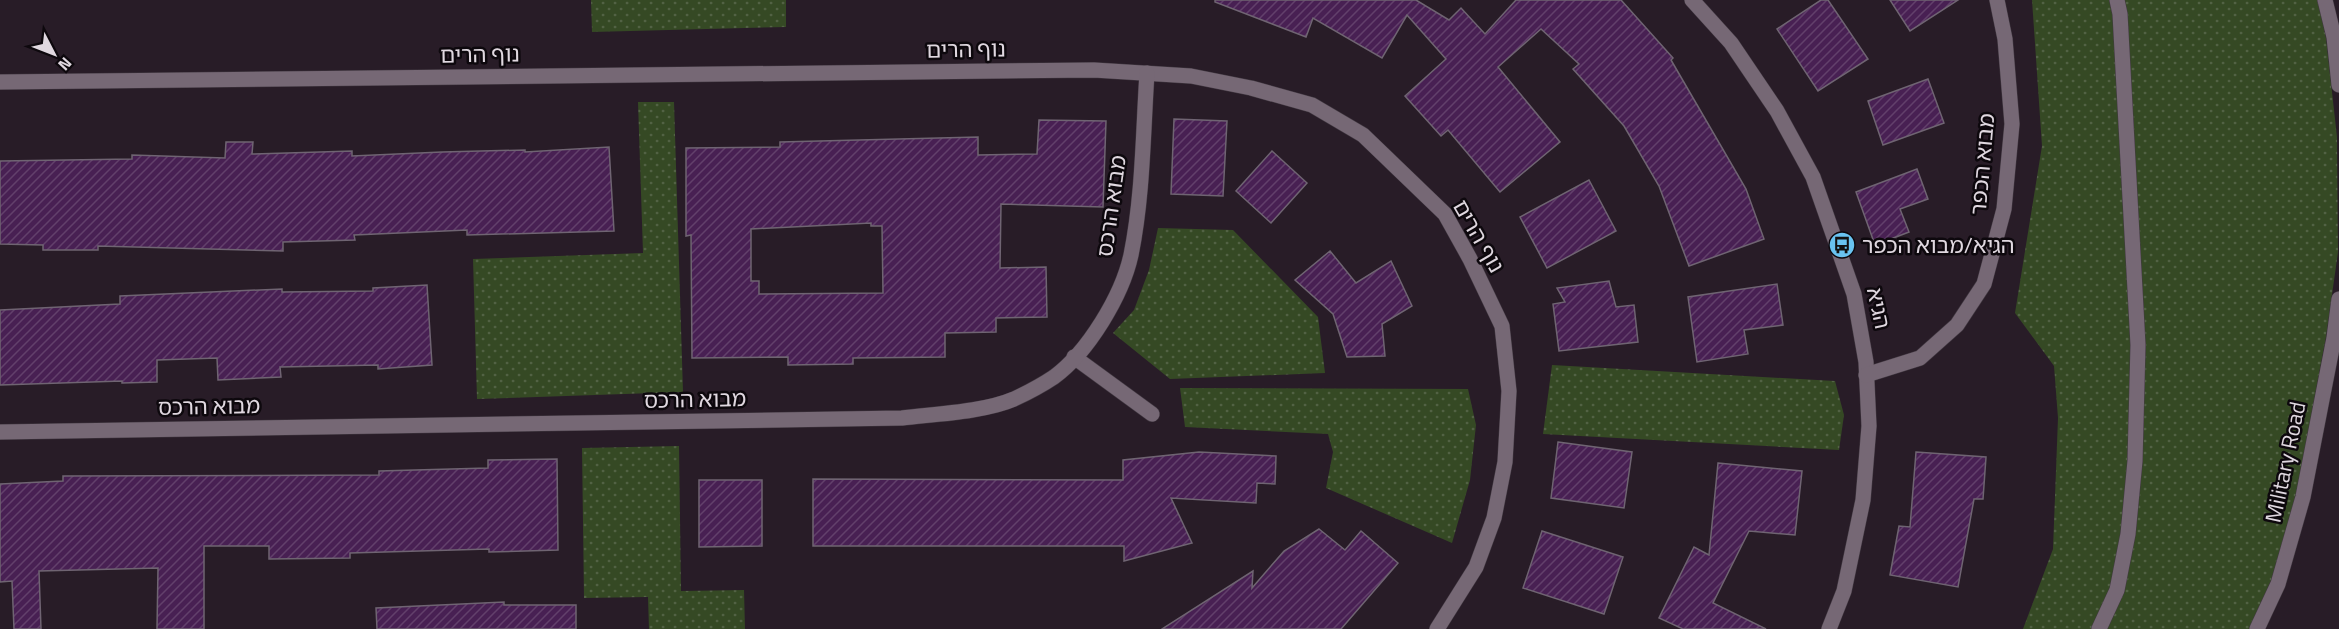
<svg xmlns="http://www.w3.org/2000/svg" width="2339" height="629" font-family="'Titillium Web','Noto Sans Hebrew',sans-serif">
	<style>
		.grass { fill: url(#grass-dots) }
		.building { fill: url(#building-hatch); stroke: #6f6472; stroke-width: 1.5; fill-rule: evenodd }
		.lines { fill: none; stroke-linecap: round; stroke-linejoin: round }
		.minor-casing { stroke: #423942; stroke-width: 16 }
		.minor { stroke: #766875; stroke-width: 15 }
		.labels { text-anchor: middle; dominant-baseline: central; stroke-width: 5; stroke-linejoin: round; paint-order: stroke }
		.street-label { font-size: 22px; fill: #e0d8e0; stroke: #0d080d }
		.poi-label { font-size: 22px; fill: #e0d8e0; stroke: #0d080d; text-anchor: start }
	</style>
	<defs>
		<pattern id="grass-dots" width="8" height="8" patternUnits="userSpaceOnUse" patternTransform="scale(1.5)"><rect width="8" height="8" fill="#354924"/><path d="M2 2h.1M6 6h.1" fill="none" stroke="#526244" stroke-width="1.8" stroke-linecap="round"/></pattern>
		<pattern id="building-hatch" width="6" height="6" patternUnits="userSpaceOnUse" patternTransform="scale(1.5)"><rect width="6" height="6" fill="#482053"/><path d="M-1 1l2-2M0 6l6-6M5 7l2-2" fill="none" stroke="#62406b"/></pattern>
	</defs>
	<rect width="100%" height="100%" fill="#281c27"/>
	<g class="grass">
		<path d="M591,0h195v27l-194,5z"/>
		<path d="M2032,0h286l8,38 11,99 1,115 -12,85 -30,159 -25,85 -22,48h-226l30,-80 5,-131 -4,-52 -39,-53 27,-167z"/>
		<path d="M638,102h36l9,290 -206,7 -4,-140 170,-6z"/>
		<path d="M1158,228l75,2 85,87 7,56 -155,6 -57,-46 21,-23 15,-40z"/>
		<path d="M1552,365l283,16 9,34 -5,35 -296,-16z"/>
		<path d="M1180,388l288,1 8,36 -6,55 -18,63 -126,-55 7,-36 -5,-18 -143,-7z"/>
		<path d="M679,446l2,145 63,-1 1,39h-96l-1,-32 -64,1 -2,-150z"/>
	</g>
	<g class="building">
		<path d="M1215,0h201l33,20 12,-12 24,26 31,-34h105l52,58 -2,2 75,129 18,50 -75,27 -30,-80 -35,-60 -51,-57 6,-5 -38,-35 -43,38 62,75 -60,50 -52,-62 -7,6 -36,-40 41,-37 -39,-44 -25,43 -69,-40 -7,19 -91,-35z"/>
		<path d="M1821,0h7l40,59 -50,32 -41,-62z"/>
		<path d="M1890,0h68l-48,31z"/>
		<path d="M1928,79l16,44 -61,22 -15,-44z"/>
		<path d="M1174,119l53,2 -4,75 -52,-2z"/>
		<path d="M1039,120l67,1 -3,86 -102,-3 -1,64 46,-1 1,50 -51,1v14l-51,1v24l-92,1v6l-65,1v-8l-96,1 -1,-123 -5,1v-88l94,-1v-5l198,-5v18l59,-1zM871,223v3h11l1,67 -124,1v-13h-8v-52z"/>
		<path d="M226,142h27l-1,12 100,-3v5l90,-4 83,-2v2l84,-5 5,84 -147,4v-5l-113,5 1,5 -72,2v9l-185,-5v4h-55v-5l-43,-1v-83l132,-2v-4l93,3z"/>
		<path d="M1272,151l35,32 -36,40 -35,-32z"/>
		<path d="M1917,169l11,30 -28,10 9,23 -34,13 -19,-53z"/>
		<path d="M1589,180l27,51 -69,37 -27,-51z"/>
		<path d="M1330,251l26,32 35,-22 21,45 -30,18 3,32 -38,1 -14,-43 -38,-34z"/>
		<path d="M1609,281l7,26 18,-2 4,37 -79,9 -6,-47 12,-2 -8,-14z"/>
		<path d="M1777,284l6,41 -39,5 4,24 -51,8 -9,-65z"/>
		<path d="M427,285l5,80 -54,4v-4l-98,2 1,10 -63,3 -1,-22 -60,2v22l-35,1v-2l-122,4v-75l120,-6v-8l162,-7v3l91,-1v-3z"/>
		<path d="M1558,442l74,10 -8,56 -73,-10z"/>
		<path d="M1199,452l77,4 -1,28 -18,-1 -1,20 -85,-5 21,45 -68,18v-15h-311v-67l310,1v-20z"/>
		<path d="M1916,452l70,5 -3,42h-9l-16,88 -68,-12 9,-49 11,1z"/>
		<path d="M557,459l1,91 -69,2v-3l-139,4v5l-81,1v-13h-65v83h-47l1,-61 -119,3 2,58h-27l-2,-48 -12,1v-98l63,-3v-5l316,-1v-4l109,-3v-8z"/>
		<path d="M1718,463l84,8 -7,64 -46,-4 -36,72 53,26h-83l-24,-11 35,-71 15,8z"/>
		<path d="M699,480h63v66l-63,1z"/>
		<path d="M1319,529l26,21 16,-19 37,32 -57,66h-179l91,-58 -1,17 32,-37z"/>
		<path d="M1542,531l81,26 -19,57 -81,-26z"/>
		<path d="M504,602v3h72v24h-199l-1,-21z"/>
	</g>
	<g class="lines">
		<defs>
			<g id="minor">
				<path d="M1692,0l39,43 46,68 36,66 41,117 12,68 3,64 -6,74 -19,91 -15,38"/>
				<path d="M2325,0l9,37 5,48"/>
				<path d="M0,82l1094,-12 97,6 60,12 61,17 51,30 82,79 25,45 32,67 7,65 -4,71 -11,56 -18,49 -39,62"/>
				<path d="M1074,357l78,57"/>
				<path d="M1866,375l54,-17 37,-33 27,-41 20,-75 8,-85 -7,-85 -8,-39"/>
				<path d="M0,432l902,-14c33,-4 82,-6 112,-19 13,-6 28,-14 40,-22 34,-25 68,-81 77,-122 12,-59 12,-122 16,-182"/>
				<path d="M2099,629l18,-39 11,-56 7,-73 3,-116 -18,-331 -3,-14"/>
				<path d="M2257,629l21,-45 25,-87 31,-159 5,-39"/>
			</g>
		</defs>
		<use href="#minor" class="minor-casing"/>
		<use href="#minor" class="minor"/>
	</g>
	<defs>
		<symbol id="bus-disc" viewBox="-11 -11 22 22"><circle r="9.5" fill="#69c3f1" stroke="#0d080d"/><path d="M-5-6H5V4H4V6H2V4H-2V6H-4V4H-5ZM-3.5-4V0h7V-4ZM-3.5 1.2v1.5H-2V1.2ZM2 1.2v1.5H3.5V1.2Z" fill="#111"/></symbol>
	</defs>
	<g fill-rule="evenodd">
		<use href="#bus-disc" x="1827" y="230" width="30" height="30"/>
	</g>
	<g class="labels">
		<g class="street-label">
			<text transform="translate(966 49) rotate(-1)">נוף הרים</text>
			<text transform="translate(480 54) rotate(-1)">נוף הרים</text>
			<text transform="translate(1982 164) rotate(-85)">מבוא הכפר</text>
			<text transform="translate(1111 206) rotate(-82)">מבוא הרכס</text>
			<text transform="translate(1479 236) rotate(60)">נוף הרים</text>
			<text transform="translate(1879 308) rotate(78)">הגיא</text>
			<text transform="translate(695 399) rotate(-1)">מבוא הרכס</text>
			<text transform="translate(209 406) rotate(-1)">מבוא הרכס</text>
			<text transform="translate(2285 462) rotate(-78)">Military Road</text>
		</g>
		<g class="poi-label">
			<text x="1862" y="245">הגיא/מבוא הכפר</text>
		</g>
	</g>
	<g transform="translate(54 54) rotate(132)" stroke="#0d080d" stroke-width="4.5" paint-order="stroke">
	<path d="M0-4.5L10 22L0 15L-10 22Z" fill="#e0d8e0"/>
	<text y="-9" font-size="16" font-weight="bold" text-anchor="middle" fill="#e0d8e0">N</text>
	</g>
</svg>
